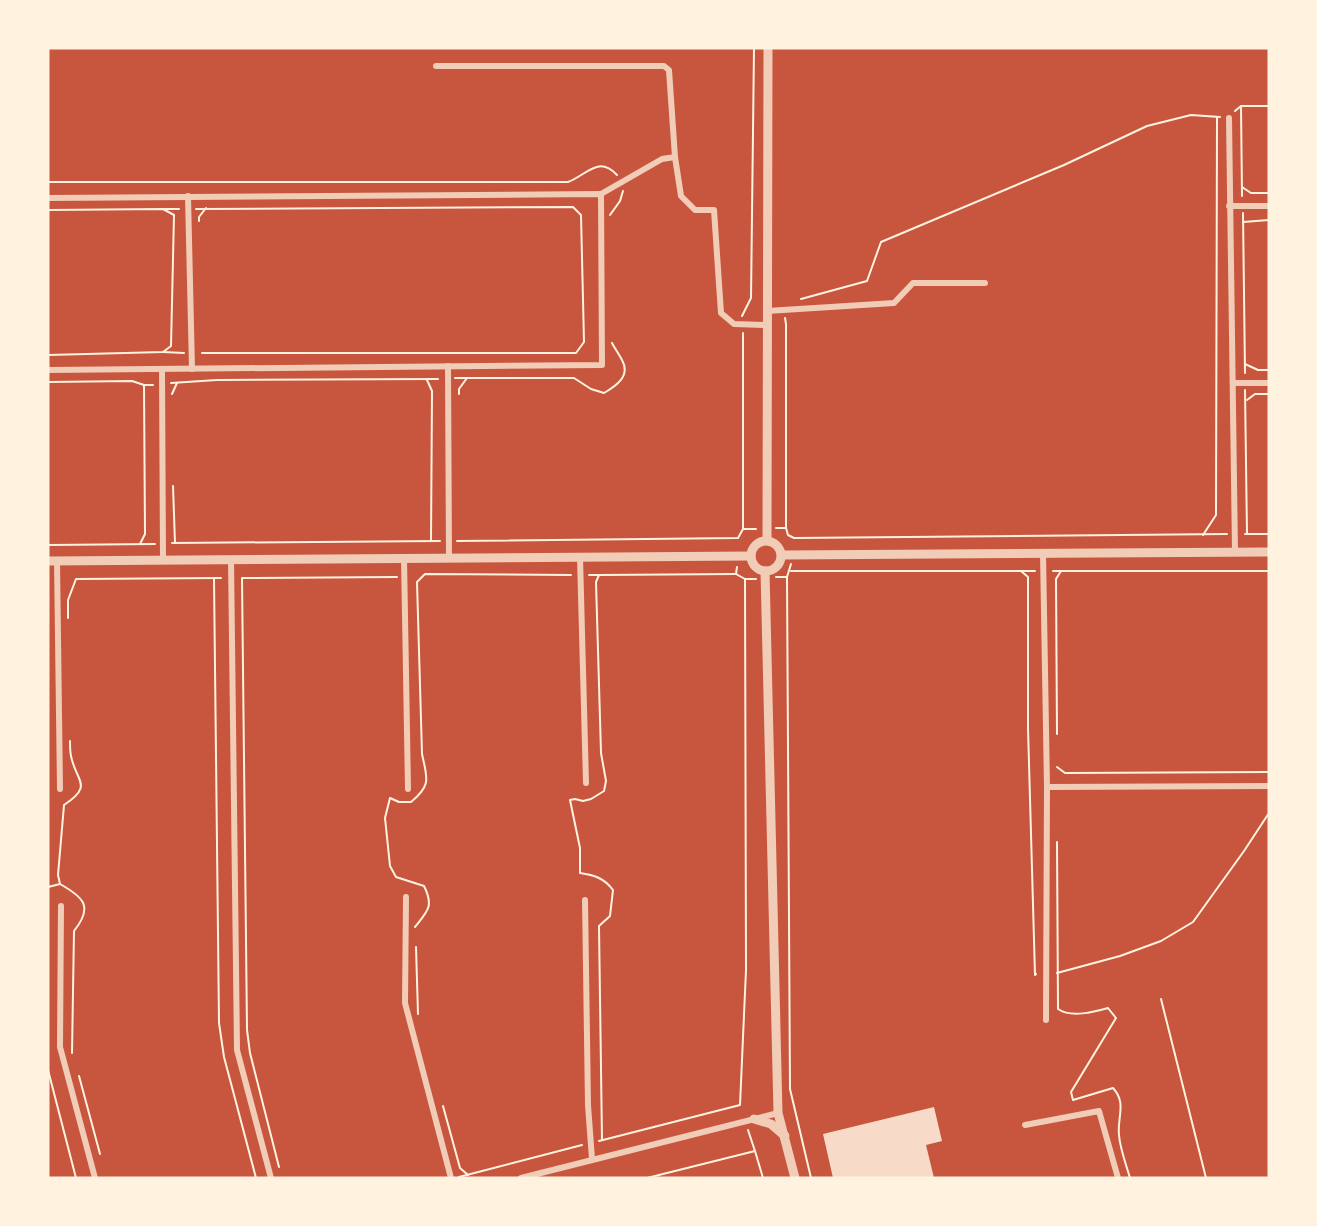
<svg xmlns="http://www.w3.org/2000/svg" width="1317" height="1226" font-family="Quicksand,sans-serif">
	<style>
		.building { fill: #f7dbc8 }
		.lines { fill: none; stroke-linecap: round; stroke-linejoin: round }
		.path { stroke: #fff3e0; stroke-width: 2 }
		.minor { stroke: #f1ccb7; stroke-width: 6 }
		.tertiary { stroke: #f1ccb7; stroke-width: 9 }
	</style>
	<rect width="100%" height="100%" fill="#c8553d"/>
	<path class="building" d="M934,1107l8,34 -16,4 8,33h-101l-10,-44z"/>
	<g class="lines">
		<g class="path">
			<path d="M1241,106l1,90"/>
			<path d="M1235,111l6,-5h28"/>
			<path d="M48,182h520c19,-7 30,-27 49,-7"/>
			<path d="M1242,187l9,6h18"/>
			<path d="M163,209h16"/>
			<path d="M196,209l377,-2 8,8 3,127 -8,11h-374"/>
			<path d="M48,210l115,-1 11,6 -3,131 -8,6 -115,3"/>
			<path d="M1243,213l2,160"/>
			<path d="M610,215l10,-14 3,-10"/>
			<path d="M199,221v-4l7,-9"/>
			<path d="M1243,222l26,-2"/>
			<path d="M801,299l66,-18 14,-39 183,-77 83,-39 44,-11 29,2"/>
			<path d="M742,316l9,-18 3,-250"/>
			<path d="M785,318l1,6v204"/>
			<path d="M743,333v196"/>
			<path d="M163,352l21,1"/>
			<path d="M1245,364l13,6h11"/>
			<path d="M455,378h12"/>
			<path d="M427,380l5,11 -1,150"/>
			<path d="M48,382l84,-1 12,4 1,149 -5,10"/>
			<path d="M171,383l46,-3 221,-1"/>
			<path d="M144,385h9"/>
			<path d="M1245,390l2,144"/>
			<path d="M172,394l5,-11"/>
			<path d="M459,394v-5l8,-11h107l17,11 13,4c12,-7 27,-17 18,-33 -3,-6 -7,-11 -10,-17"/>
			<path d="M1247,400l8,-6h14"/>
			<path d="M173,486l2,57"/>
			<path d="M776,528h10l2,7 6,3 433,-4"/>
			<path d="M1245,534h24"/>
			<path d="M1203,535l13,-20 1,-397"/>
			<path d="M457,541l281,-3 5,-9h13"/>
			<path d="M172,543l268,-2"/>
			<path d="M48,545l107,-1"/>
			<path d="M737,567l-1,7 9,5h11"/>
			<path d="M791,571h244"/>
			<path d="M1021,571l7,6v151l7,247 1,-1"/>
			<path d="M1053,571h216"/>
			<path d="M589,575h10"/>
			<path d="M776,577h11l4,-13"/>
			<path d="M787,577l3,512 21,89"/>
			<path d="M214,578l5,445 5,34 32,121"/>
			<path d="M68,618v-18l8,-21 145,-1"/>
			<path d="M1057,734l-1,-155 5,-8"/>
			<path d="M70,741c0,5 0,10 1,15 5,26 23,29 -7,49l-6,70 2,9c23,13 34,22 14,47l-2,122"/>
			<path d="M1057,767l8,6 204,-1"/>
			<path d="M1057,842l1,167c13,9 36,3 50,-1l8,10 -45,74 2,8 40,-12c14,15 4,29 6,47 1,14 7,29 11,43"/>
			<path d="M48,887l12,-3"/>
			<path d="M415,927c13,-16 19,-21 9,-41l-28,-9 -6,-11 -5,-48 5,-20 9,4h12c21,-17 16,-24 11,-48l-5,-172 8,-8 146,1"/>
			<path d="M48,941v2"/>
			<path d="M416,947l2,67"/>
			<path d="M1057,973l63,-17 41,-15 32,-19 51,-71 25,-38"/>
			<path d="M1161,999l45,179"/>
			<path d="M48,1070l28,108"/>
			<path d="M79,1076l21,78"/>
			<path d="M443,1106l17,62 8,7"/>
			<path d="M748,1130l7,21"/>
			<path d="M602,1140l-3,-214 11,-10 3,-26c-9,-12 -19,-15 -33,-17v-25l-10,-48 5,-1 8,2 8,-2 13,-8 2,-10 -5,-28 -5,-171 3,-7 137,-1"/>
			<path d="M599,1141l141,-36 6,-135 -1,-391"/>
			<path d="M279,1167l-29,-114 -3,-23 -5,-452 155,-1"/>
			<path d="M459,1177l123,-32"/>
			<path d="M647,1178l108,-27 8,27"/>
		</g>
		<g class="minor">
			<path d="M436,66h228l5,4 6,87 6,39 14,14h19l7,103 13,11 33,1"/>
			<path d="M1229,118l6,434"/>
			<path d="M601,194l61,-35 13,-2"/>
			<path d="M188,196l4,173"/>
			<path d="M48,198l553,-4 1,171 -554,5"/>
			<path d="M1229,206h40"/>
			<path d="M767,311l127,-8 19,-20h72"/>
			<path d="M448,366l1,192"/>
			<path d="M162,369l1,190"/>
			<path d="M1234,383h35"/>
			<path d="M1043,553l4,234 -1,233"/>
			<path d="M580,557l6,226"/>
			<path d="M404,558l4,231"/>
			<path d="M231,559l6,491 34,128"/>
			<path d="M57,561l3,228"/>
			<path d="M1047,787l222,-1"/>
			<path d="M406,897l-1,106 46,175"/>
			<path d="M585,900l3,205 4,54"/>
			<path d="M61,906l-1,141 35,131"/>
			<path d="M1025,1125l74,-14 19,67"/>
			<path d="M521,1178l257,-65"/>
		</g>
		<g class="tertiary">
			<path d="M767,540l1,-492"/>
			<circle cx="766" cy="556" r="15"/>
			<path d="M782,555l487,-3"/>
			<path d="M48,561l703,-5"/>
			<path d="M765,571l13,542 17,65"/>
			<path d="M754,1119l17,5 14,12"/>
		</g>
	</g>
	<rect width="1317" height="1226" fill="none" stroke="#fff3e0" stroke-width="99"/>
</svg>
